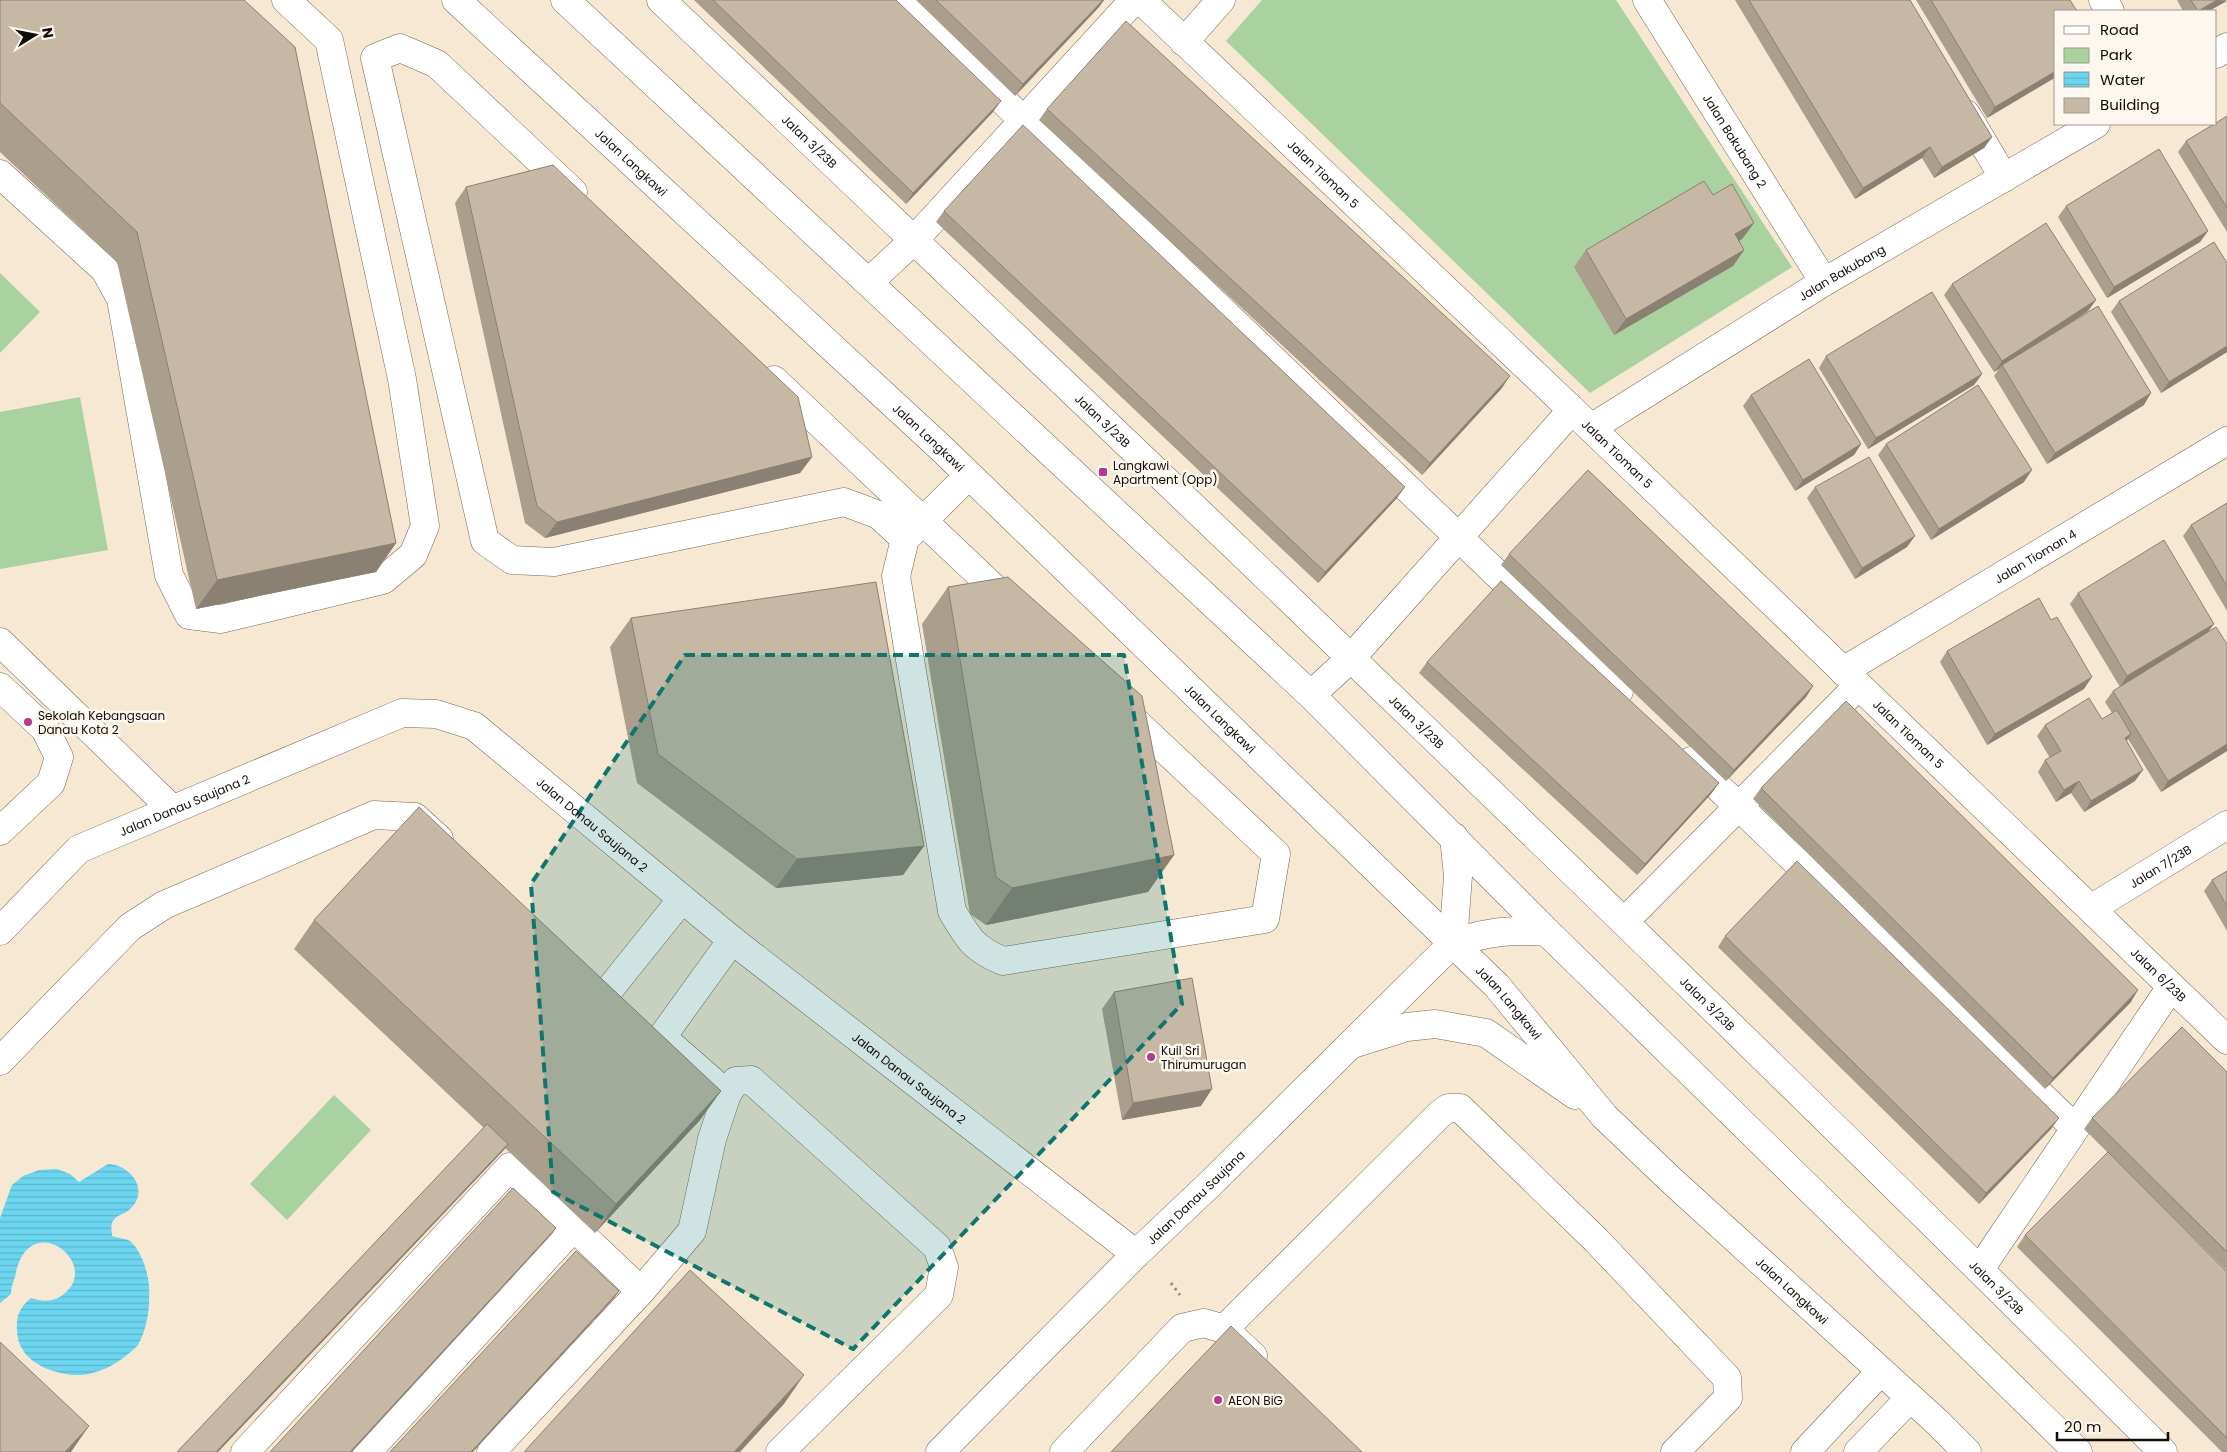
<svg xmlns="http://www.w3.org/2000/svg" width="2227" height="1452" font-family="Poppins,sans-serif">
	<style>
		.green { fill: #aad1a0 }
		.water { fill: url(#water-rules) }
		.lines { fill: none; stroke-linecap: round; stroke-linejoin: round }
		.minor-casing { stroke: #736654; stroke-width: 29 }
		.path { stroke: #978d7f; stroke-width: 3; stroke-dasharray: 2.5 4; stroke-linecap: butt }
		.minor { stroke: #fff; stroke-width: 28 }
		.wall { fill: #aa9e8d }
		.shaded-wall { fill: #8b8173 }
		.building { fill: #c6b8a4; stroke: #8b8173 }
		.marked { fill: #0f766e; fill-opacity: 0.2; stroke: #0f766e; stroke-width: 4; stroke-dasharray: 10 6; stroke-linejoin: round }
		.poi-dot { fill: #b33a8e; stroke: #fdf7ef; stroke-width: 2 }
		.labels { text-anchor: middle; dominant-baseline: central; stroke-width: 5; stroke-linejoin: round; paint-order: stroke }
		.street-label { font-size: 12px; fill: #100c06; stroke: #fdf7ef }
		.poi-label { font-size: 12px; fill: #100c06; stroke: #fdf7ef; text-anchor: start }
	</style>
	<defs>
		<pattern id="water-rules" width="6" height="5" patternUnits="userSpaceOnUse" patternTransform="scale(1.25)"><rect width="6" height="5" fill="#6cd5ef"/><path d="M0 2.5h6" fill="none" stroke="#5db6cb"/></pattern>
	</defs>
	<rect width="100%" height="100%" fill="#f7e8d4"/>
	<g class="green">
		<path d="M1262,0h354l176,267 -202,126 -364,-352z"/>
		<path d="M0,273l40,39 -40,41z"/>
		<path d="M80,397l28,153 -108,19v-157z"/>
		<path d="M334,1095l37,35 -84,90 -37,-36z"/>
	</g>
	<path class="water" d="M108,1164c23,1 43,27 21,46 -5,5 -12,4 -16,11 -3,4 -1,10 -1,15 5,2 13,2 18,5 11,9 18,31 19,45 1,20 -1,41 -11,59 -3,4 -8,7 -11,10 -12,10 -30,19 -45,20 -28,1 -65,-13 -65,-45 -1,-14 3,-23 14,-32 12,4 23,4 33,-4 38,-30 -33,-86 -48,-22 -1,8 -5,12 -5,22l-11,9v-85l12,-33 11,-9 16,-6 18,-1 13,5 9,8z"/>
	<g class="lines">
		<defs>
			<g id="minor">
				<path id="s1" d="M456,0l485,448 556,538 107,130 68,65 264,240 31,31"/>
				<path d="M565,0l746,695 236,237 531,520"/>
				<path id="s2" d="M661,0c505,479 1009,960 1502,1452"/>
				<path d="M898,0l721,691"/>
				<path id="s3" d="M1141,0l450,428 636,612"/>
				<path id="s4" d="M1647,0l177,282"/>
				<path d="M2103,0l7,11"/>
				<path d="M1184,42l37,-42"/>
				<path d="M2216,54l11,-7"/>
				<path d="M1966,114l38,64"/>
				<path d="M0,174l105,96 16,29 48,276 20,40 32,4 162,-39 30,-25 12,-29 -23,-147 -73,-339 -43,-40"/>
				<path d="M573,192l-136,-128 -37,-16 -25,10 110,483 27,19 42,2 290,-60 35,13 26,24"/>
				<path d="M869,282l45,-42 220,-240"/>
				<path d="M774,380l239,226"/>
				<path id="s5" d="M1591,428l233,-146 272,-158"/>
				<path d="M968,476l-63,63 -9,37 56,335c16,28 22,38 51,50l262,-42 11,-65 -153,-144"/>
				<path d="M0,642l172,167"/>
				<path id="s6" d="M1843,671l384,-230"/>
				<path d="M0,687l45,42 14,28 -8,26 -51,48"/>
				<path d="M1311,695l41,-38 220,-247"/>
				<path d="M1691,761l384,367"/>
				<path id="s7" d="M2092,908l135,-83"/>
				<path d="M1625,921l233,-235"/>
				<path id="s8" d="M0,931l79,-82 323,-136 34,1 38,12 258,214 404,314"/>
				<path d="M1453,943l5,-67 -4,-39"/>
				<path d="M609,990l73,-91"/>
				<path d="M662,1037l70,-97"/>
				<path d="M664,1039l63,55 9,-13 15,-1 186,167 7,20 -5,28 -159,157"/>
				<path d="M1353,1044l54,-17 28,-3 51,9 89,62"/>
				<path d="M0,1061l130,-134 34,-22 210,-90 41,2 24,22"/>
				<path d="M1980,1269l191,-282"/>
				<path d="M1253,1356l-29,-27 216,-215 8,-6h12l136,132 131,138 1,20 -53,54"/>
				<path d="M245,1452l265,-285 131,124"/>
				<path d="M367,1452l207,-225"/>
				<path d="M491,1452l150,-161 51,-60 20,-92 15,-45"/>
				<path id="s9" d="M940,1452l196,-198 76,-72 241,-239c34,-11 58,-14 94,-11"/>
				<path d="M1064,1452l118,-124 22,-5 20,6"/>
				<path d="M1805,1452l76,-81"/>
				<path d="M1858,1452l52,-54"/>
			</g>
		</defs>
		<use href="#minor" class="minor-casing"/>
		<path class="path" d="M1171,1283l9,12"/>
		<use href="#minor" class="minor"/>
	</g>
	<g class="wall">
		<path d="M0,0l396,543 -20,29 -180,37 -79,-347 -117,-110z"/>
		<path d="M694,0h202l97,112 -87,92z"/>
		<path d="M916,0h188l-5,7 -84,89z"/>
		<path d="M1735,0h175l82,137 -8,11 -50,30 -12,-20 -67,41z"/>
		<path d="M1916,0h154l-14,11v66l-69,41z"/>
		<path d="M2177,0h50l-18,11h-26z"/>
		<path d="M1047,109l455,279 -80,87 -383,-355z"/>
		<path d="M2227,116v116l-49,-80 8,-11z"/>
		<path d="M466,187l346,270 -12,16 -255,65 -20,-15 -70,-320z"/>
		<path d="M1713,195l41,28 -12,16 -3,2 5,9 -11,16 -119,69 -40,-68 12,-17z"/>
		<path d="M2066,206l142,25 -8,11 -93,56 -49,-81z"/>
		<path d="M944,211l453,287 -79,85 -382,-361z"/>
		<path d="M2227,263v89l-66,41 -50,-81 8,-11z"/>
		<path d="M1952,284l144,16 -8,11 -24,16 80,78 -97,59 -53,-88 5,-7 -5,3 -50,-77z"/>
		<path d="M1826,356l156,18 -8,11 -106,64 -49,-81z"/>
		<path d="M1751,395l110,49 -7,11 -59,36 -52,-85z"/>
		<path d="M1886,444l138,38 -93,58 -53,-85z"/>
		<path d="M1815,487l92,60 -52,32 -48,-81z"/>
		<path d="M2227,503v108l-44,-75 8,-11z"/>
		<path d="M1509,554l304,132 -7,11 -80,84 -225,-216z"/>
		<path d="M948,587l226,268 -26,37 -162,33 -16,-11 -48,-290z"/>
		<path d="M2078,593l130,39 19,119 -66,41 -33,-53 -2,2 9,40 -51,31 -13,-19 -15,9 -18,-30 7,-12 5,-2 -13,-22 8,-11 57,-6 10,-6 -7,-11 8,-11 7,-4 -50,-83z"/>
		<path d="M631,618l293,228 -21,29 -127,13 -139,-105 -27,-136z"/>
		<path d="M1947,651l137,38 -97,56 -47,-83z"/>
		<path d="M1427,662l292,121 -8,11 -74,81 -218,-202z"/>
		<path d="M1761,788l370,214 -86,87 -292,-290z"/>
		<path d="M2227,871v60l-23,-40 8,-11z"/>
		<path d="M314,920l407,171 -21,29 -105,113 -90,-85 -287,304h-41l307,-324 -190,-179z"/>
		<path d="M1725,936l326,193 -72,75 -261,-257z"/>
		<path d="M1114,992l87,114 -79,14 -20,-111z"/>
		<path d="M2227,1072v199l-143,-142 8,-11z"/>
		<path d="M2025,1235l202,37v180h-5l-205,-205z"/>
	</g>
	<g class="shaded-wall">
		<path d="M1103,0h1l-5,7 -84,89 8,-12z"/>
		<path d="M2217,0l10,1 -18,10h-11z"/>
		<path d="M2056,71v6l-69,41 8,-11z"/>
		<path d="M1001,101l-8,11 -87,92 7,-11z"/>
		<path d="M1992,137l-8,11 -50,30 8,-11z"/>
		<path d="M1930,147l-8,11 -67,41 8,-11z"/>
		<path d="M1754,223l-12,16 -18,11 11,-16z"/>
		<path d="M2208,231l-8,11 -93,56 7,-11z"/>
		<path d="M1744,250l-11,16 -119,69 12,-16z"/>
		<path d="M2096,300l-8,11 -85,56 -1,-2 -3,4 -5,3 8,-11z"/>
		<path d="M2227,346v6l-66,41 8,-11z"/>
		<path d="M1982,374l-8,11 -106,64 8,-11z"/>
		<path d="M1510,376l-8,12 -80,87 8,-12z"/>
		<path d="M2151,393l-7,12 -97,59 8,-11z"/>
		<path d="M1861,444l-7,11 -59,36 8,-11z"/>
		<path d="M812,457l-12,16 -255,65 12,-16z"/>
		<path d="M2032,470l-8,12 -93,58 8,-11z"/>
		<path d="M1405,487l-8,11 -79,85 7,-11z"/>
		<path d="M1915,536l-8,11 -52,32 7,-11z"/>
		<path d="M396,543l-20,29 -180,37 21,-29z"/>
		<path d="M2214,624l-8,11 -86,52 7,-11z"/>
		<path d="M2092,677l-8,12 -97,56 8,-11z"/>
		<path d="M1813,686l-7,11 -80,84 8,-11z"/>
		<path d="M2131,734l-7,11 1,-7z"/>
		<path d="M2227,744v7l-66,41 7,-11z"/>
		<path d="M2143,770l-8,11 -51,31 7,-11z"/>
		<path d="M2079,781l-8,12 -15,9 8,-12z"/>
		<path d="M1719,783l-8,11 -74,81 8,-11z"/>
		<path d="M924,846l-21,29 -127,13 21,-29z"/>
		<path d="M1174,855l-26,37 -162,33 26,-37z"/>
		<path d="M2138,990l-7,12 -86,87 8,-11z"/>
		<path d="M1212,1089l-11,17 -79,14 11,-17z"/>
		<path d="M721,1091l-21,29 -105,113 21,-29z"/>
		<path d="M2059,1118l-8,11 -72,75 7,-11z"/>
		<path d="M508,1144l-4,6 -286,302h-2z"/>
		<path d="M556,1228l-4,6 -200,218h-2z"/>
		<path d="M619,1291l-4,6 -142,155h-2z"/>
		<path d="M804,1375l-20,29 -44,48h-6z"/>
		<path d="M89,1426l-18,26h-6z"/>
	</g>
	<g class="building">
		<path d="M0,0h244l51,47 101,496 -179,37 -80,-348 -137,-129z"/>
		<path d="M713,0h183l105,101 -88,92z"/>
		<path d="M936,0h167l-80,84z"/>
		<path d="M1749,0h161l82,137 -50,30 -12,-20 -67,41z"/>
		<path d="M1931,0h139l7,11h-21v60l-61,36z"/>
		<path d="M2191,0h26l-19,11z"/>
		<path d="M1126,21l384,355 -80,87 -383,-354z"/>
		<path d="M2227,116v92l-41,-67 28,-17h2v-1z"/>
		<path d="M1023,125l382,362 -80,85 -381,-361z"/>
		<path d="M2159,149l49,82 -94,56 -48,-81z"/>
		<path d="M553,165l245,232 14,60 -255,65 -20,-16 -71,-319z"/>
		<path d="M1704,181l9,14 19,-11 22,39 -19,11 9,16 -118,69 -40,-69z"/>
		<path d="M2046,223l50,77 -94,61 -50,-77z"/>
		<path d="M2214,242l13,21v83l-58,36 -50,-81z"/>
		<path d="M1932,292l50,82 -106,64 -50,-82z"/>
		<path d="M2098,306l53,87 -96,60 -53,-88z"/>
		<path d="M1809,359l52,85 -58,36 -52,-85z"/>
		<path d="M1978,385l54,85 -93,59 -53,-85z"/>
		<path d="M1869,457l46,79 -53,32 -47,-81z"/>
		<path d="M1588,470l225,216 -79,84 -225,-216z"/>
		<path d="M2227,503v83l-36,-61z"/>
		<path d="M2164,540l50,84 -87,52 -49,-83z"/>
		<path d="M1008,577l134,119 32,159 -162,33 -16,-11 -48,-290z"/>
		<path d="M1501,581l218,202 -74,81 -218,-202z"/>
		<path d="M876,582l48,264 -127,13 -139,-105 -27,-136z"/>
		<path d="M2039,598l12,22 6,-3 35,60 -97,57 -48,-83z"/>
		<path d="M2216,627l11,17v100l-59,37 -55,-90z"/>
		<path d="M2089,698l13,21 15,-9 14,24 -6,4 18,32 -52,31 -12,-20 -15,9 -19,-30 16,-9 -16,-26z"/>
		<path d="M1846,701l292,289 -85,88 -292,-290z"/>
		<path d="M419,807l302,284 -105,113 -302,-284z"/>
		<path d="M1797,861l262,257 -73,75 -261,-257z"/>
		<path d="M2227,871v35l-15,-26z"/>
		<path d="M1192,978l20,111 -79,14 -19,-111z"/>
		<path d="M2182,1027l45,45v180l-135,-134z"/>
		<path d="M487,1124l21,20 -292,308h-39z"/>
		<path d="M2108,1152l119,120v166l-202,-203z"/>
		<path d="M513,1188l43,40 -206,224h-80z"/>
		<path d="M576,1251l43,40 -148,161h-81z"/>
		<path d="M690,1270l114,105 -70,77h-210z"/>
		<path d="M1231,1326l131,126h-251z"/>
		<path d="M0,1342l89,84 -24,26h-65z"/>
	</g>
	<path class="marked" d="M685,655h439l58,349 -329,345 -300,-157 -22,-308z"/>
	<g class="poi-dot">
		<rect x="1098" y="467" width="10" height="10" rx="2.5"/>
		<circle cx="28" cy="722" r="5"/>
		<circle cx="1151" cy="1057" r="5"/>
		<circle cx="1218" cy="1400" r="5"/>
	</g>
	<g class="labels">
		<g class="street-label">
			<text stroke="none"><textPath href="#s2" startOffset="205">Jalan 3/23B</textPath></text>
			<text stroke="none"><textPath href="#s4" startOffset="166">Jalan Bakubang 2</textPath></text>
			<text stroke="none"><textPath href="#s1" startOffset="239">Jalan Langkawi</textPath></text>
			<text stroke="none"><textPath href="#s3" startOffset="252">Jalan Tioman 5</textPath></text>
			<text stroke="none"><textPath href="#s5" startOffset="295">Jalan Bakubang</textPath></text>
			<text stroke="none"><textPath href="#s2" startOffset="610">Jalan 3/23B</textPath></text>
			<text stroke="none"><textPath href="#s1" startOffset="644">Jalan Langkawi</textPath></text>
			<text stroke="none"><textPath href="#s3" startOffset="658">Jalan Tioman 5</textPath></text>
			<text stroke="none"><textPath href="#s6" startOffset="224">Jalan Tioman 4</textPath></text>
			<text stroke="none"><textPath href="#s1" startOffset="1049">Jalan Langkawi</textPath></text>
			<text stroke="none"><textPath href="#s2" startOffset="1045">Jalan 3/23B</textPath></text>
			<text stroke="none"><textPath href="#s3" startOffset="1062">Jalan Tioman 5</textPath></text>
			<text stroke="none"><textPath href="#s8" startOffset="228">Jalan Danau Saujana 2</textPath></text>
			<text stroke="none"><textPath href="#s8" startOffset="692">Jalan Danau Saujana 2</textPath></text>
			<text stroke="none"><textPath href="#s7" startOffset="80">Jalan 7/23B</textPath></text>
			<text stroke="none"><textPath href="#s3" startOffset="1409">Jalan 6/23B</textPath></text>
			<text stroke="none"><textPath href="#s1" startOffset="1454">Jalan Langkawi</textPath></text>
			<text stroke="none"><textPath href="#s2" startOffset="1450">Jalan 3/23B</textPath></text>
			<text stroke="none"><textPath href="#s8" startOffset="1098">Jalan Danau Saujana 2</textPath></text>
			<text stroke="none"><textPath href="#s9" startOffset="361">Jalan Danau Saujana</textPath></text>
			<text stroke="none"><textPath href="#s2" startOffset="1855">Jalan 3/23B</textPath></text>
			<text stroke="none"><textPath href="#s1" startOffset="1859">Jalan Langkawi</textPath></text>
		</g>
		<g class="poi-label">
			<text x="1113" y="465">Langkawi<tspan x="1113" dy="14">Apartment (Opp)</tspan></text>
			<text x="38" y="715">Sekolah Kebangsaan<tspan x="38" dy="14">Danau Kota 2</tspan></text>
			<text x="1161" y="1050">Kuil Sri<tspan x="1161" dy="14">Thirumurugan</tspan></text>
			<text x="1228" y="1400">AEON BiG</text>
		</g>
	</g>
	<rect x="2054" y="10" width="162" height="115" fill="#fdf7ef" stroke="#9e9992"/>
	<rect x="2064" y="26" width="25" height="8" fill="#ffffff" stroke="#9e9992"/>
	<text x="2100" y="35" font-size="15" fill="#100c06">Road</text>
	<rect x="2064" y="48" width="25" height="15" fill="#aad1a0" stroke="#9e9992"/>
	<text x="2100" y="60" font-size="15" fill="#100c06">Park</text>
	<rect x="2064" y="72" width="25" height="15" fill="url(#water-rules)" stroke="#9e9992"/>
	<text x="2100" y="85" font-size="15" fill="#100c06">Water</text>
	<rect x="2064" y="98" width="25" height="15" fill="#c6b8a4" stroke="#9e9992"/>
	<text x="2100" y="110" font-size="15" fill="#100c06">Building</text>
	<g transform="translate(35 35) rotate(80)" stroke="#fdf7ef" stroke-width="4" paint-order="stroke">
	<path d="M0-4L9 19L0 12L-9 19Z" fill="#100c06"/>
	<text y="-8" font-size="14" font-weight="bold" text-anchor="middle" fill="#100c06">N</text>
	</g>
	<path d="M2057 1432v8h111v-8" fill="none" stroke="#100c06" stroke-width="2.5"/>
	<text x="2064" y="1432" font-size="15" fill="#100c06" stroke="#fdf7ef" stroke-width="4" paint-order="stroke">20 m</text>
</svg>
